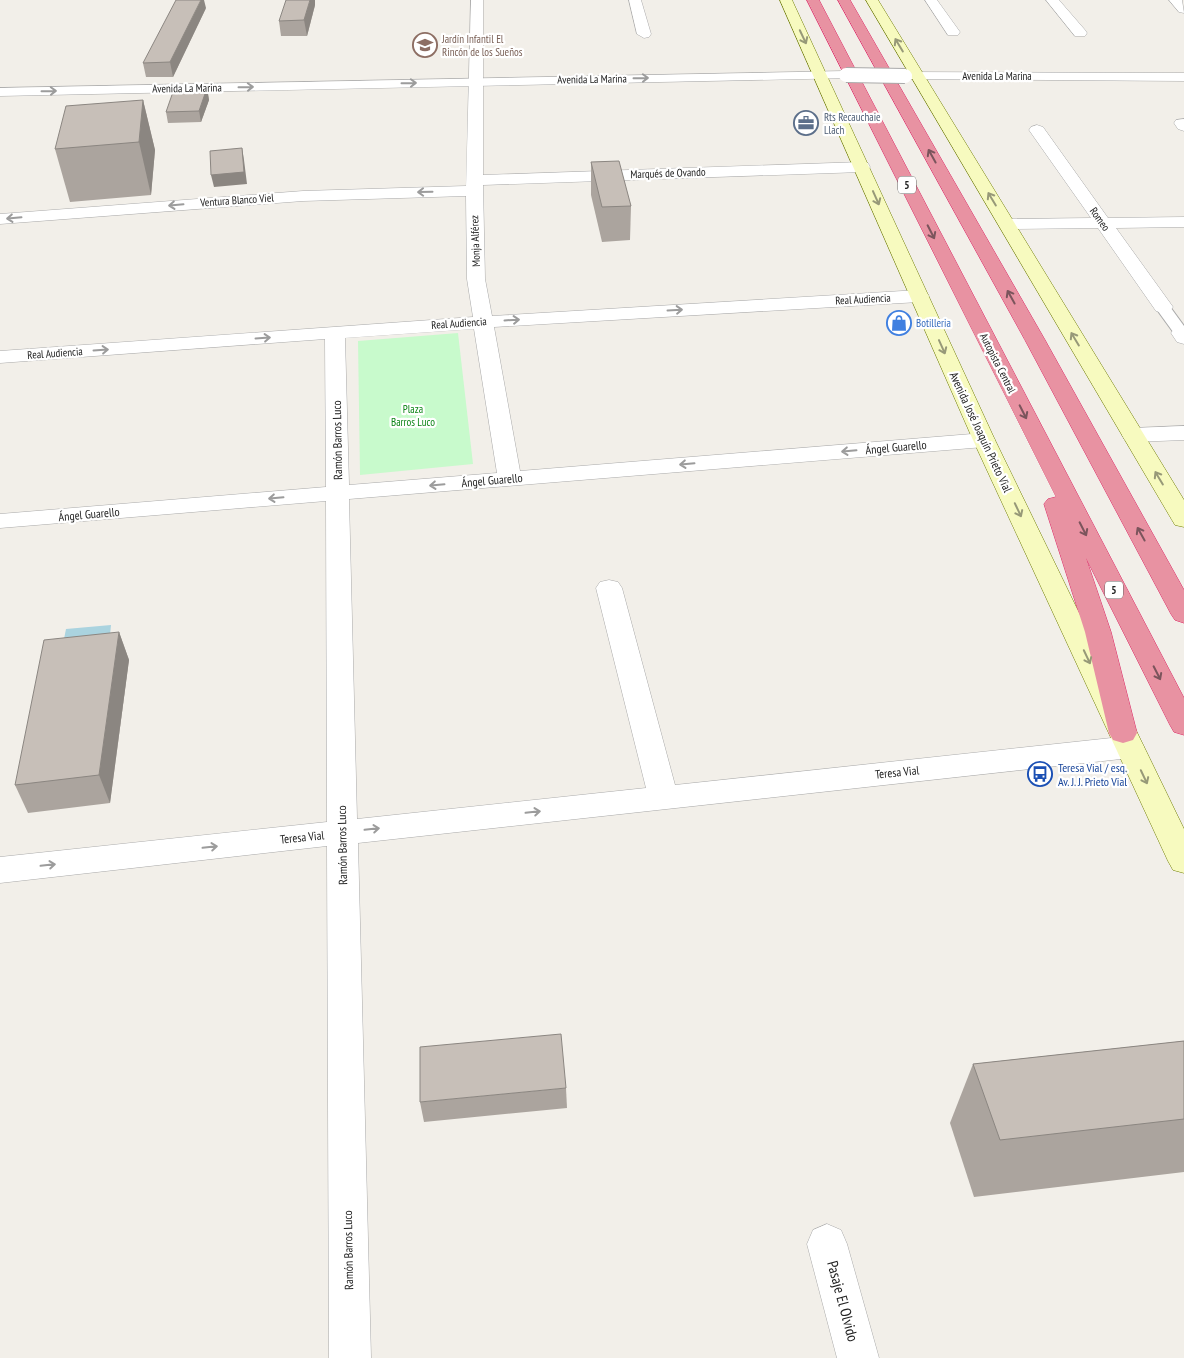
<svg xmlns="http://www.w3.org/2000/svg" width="1184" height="1358" font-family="'PT Sans Narrow',sans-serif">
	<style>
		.park { fill: #c8facc }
		.water { fill: #aad3df }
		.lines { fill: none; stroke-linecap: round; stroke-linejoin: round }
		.pedestrian-casing { stroke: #a9a9a9; stroke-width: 2 }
		.minor-casing { stroke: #a9a9a9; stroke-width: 1 }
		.tertiary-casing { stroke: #a9a9a9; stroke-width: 1 }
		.secondary-casing { stroke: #707d05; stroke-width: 1 }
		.motorway-casing { stroke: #dc2a67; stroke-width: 1 }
		.pedestrian { fill: #fff; fill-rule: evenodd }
		.minor { fill: #fff; fill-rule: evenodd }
		.tertiary { fill: #fff; fill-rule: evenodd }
		.secondary { fill: #f7fabf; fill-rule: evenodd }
		.motorway { fill: #e892a2; fill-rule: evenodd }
		.tertiary-bridge-casing { stroke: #a9a9a9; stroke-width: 16; stroke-linecap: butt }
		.tertiary-bridge { stroke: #fff; stroke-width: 14 }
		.wall { fill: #aba49e }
		.shaded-wall { fill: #8b8681 }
		.building { fill: #c7bfb8; stroke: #8b8681 }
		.oneway { stroke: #979978 }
		.oneway2 { stroke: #9c9c9c }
		.oneway3 { stroke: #7b545c }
		.labels { text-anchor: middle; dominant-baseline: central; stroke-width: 4.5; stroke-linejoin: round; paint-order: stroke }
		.far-education-label { font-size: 11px; fill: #785e54; stroke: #fff; text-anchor: start }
		.far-street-label { font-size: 11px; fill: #222; stroke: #fff }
		.far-service-label { font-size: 11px; fill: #4e5e75; stroke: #fff; text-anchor: start }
		.shield { fill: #fff; stroke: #646464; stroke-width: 1 }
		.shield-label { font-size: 11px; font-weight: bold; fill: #222 }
		.far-shop-label { font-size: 11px; fill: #366cbe; stroke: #fff; text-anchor: start }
		.far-park-label { font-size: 11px; fill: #0c8416; stroke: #fff }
		.street-label { font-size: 12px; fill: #222; stroke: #fff }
		.transit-label { font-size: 12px; fill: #164399; stroke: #fff; text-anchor: start }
		.near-street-label { font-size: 15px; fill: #222; stroke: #fff }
	</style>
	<rect width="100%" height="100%" fill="#f2efe9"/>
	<path class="park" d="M458,333l15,131 -113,11 -2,-134z"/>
	<path class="water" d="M111,625l-1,10 -46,4 2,-10z"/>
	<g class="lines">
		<defs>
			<path id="pedestrian" d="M1163,302l5,2 16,22v11l-8,-1 -21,-29 3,-3z"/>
			<g id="minor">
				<path d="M471,0h12v175l379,-13 6,1 2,4 -2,4 -6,1 -379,13 2,94 7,37 427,-26 7,2 3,4 -3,4 -7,2 -425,25 26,144 464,-38 8,2 3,5 -3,5 -8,2 -635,52 8,320 289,-31 -50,-200 4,-6 9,-2 9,2 4,6 53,197 455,-49 10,4 4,7 -4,7 -10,4 -772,85 13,515h-42l-2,-512 -327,37v-26l327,-35 -1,-321 -326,27v-14l326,-27 -1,-148 -325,24v-12l473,-34 -6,-38 -1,-83 -163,5 -303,23v-10l303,-23 163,-5zM474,329l23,144 -148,12 -4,-147z"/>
				<path d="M629,0h12l10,34 -2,3 -5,1 -7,-4z"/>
				<path d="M925,0h12l23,32 -2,3h-10z"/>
				<path d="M1046,0h13l26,30 2,3 -2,3h-10z"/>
				<path d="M1169,0h13l2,13 -5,-1z"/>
				<path d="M1184,119v12l-6,-2 -4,-6 2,-3z"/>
				<path d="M1037,125l6,2 65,91 76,-1v10l-68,1 57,79 -3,4 -7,2 -7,-2 -58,-83 -91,1 -6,-1 -3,-4 3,-4 6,-1 84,-1 -62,-88 2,-3z"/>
				<path d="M1181,327l3,1v16l-7,-2 -6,-9 3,-4z"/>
				<path d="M1184,426v14l-51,2 -8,-2 -3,-5 3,-5 8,-2z"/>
				<path d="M827,1224l14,6 6,14 32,114h-42l-30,-114 6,-14z"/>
			</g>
			<g id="tertiary">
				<path d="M846,71l5,1 2,3 -2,3 -851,18v-8z"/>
				<path d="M905,72l279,1v8l-284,-2 -2,-3 2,-3z"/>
			</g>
			<g id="secondary">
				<path d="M780,0h12l203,440 189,389v44l-11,-3 -5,-9 -195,-421z"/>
				<path d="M866,0h12l306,500v27l-9,-2 -3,-5z"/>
			</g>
			<g id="motorway">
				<path d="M807,0h12l365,698v37l-10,-3 -4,-7 -84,-167 25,74 26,101 -4,7 -10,3 -10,-3 -4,-7 -24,-101 -41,-128 4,-5 8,-2z"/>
				<path d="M838,0h12l195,340 139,250v33l-9,-3 -4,-6 -146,-274z"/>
			</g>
		</defs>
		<use href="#pedestrian" class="pedestrian-casing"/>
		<use href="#minor" class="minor-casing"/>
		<use href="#tertiary" class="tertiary-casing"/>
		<use href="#secondary" class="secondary-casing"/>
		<use href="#motorway" class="motorway-casing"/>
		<use href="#pedestrian" class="pedestrian"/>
		<use href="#minor" class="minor"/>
		<use href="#tertiary" class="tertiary"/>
		<use href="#secondary" class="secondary"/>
		<use href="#motorway" class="motorway"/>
		<defs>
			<path id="tertiary-bridge" d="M846,75l59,1"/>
		</defs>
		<use href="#tertiary-bridge" class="tertiary-bridge-casing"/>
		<use href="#tertiary-bridge" class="tertiary-bridge"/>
	</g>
	<g class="wall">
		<path d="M315,5l-8,31h-26l-2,-15z"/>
		<path d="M206,8l-33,69h-27l-3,-14z"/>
		<path d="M207,88l2,12 -8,22 -33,1 -2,-11z"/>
		<path d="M143,100l12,50 -4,45 -81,7 -15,-53z"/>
		<path d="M591,162l40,44 -1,34 -28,2 -11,-47z"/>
		<path d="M119,632l10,28 -19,143 -82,10 -13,-28z"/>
		<path d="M1184,1041v131l-210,25 -24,-74 23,-59z"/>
		<path d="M566,1088l1,20 -143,14 -4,-20z"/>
	</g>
	<g class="shaded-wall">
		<path d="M201,0h3l2,8 -33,69 -3,-15z"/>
		<path d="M310,0h5v5l-8,31 -3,-16z"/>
		<path d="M207,88l2,12 -8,22 -2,-11z"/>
		<path d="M143,100l12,50 -4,45 -12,-53z"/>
		<path d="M242,148l2,12 3,24 -33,3 -3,-12z"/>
		<path d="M119,632l10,28 -19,143 -11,-28z"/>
	</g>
	<g class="building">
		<path d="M176,0h25l-31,62 -27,1z"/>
		<path d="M286,0h24l-6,20 -25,1z"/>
		<path d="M207,88l-8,23 -33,1 8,-23z"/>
		<path d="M143,100l-4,42 -84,7 11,-43z"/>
		<path d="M242,148l2,24 -33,3 -1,-24z"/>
		<path d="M619,161l12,45 -29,1 -11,-45z"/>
		<path d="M119,632l-20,143 -84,10 29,-145z"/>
		<path d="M561,1034l5,54 -146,14v-55z"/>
		<path d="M1184,1041v78l-184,21 -27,-76z"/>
	</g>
	<defs><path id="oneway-shaft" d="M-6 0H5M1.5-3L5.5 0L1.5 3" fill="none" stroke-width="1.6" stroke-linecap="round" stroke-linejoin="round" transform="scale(1.25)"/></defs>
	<g class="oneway">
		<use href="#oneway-shaft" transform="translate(803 37) rotate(65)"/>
		<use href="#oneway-shaft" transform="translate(899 45) rotate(-121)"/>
		<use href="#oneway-shaft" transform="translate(876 198) rotate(66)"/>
		<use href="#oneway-shaft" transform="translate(992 199) rotate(-121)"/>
		<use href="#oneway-shaft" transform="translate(1075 339) rotate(-121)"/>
		<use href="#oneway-shaft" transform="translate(942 347) rotate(66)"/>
		<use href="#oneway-shaft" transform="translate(1159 478) rotate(-121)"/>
		<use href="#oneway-shaft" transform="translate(1018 510) rotate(65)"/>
		<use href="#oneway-shaft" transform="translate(1087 657) rotate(65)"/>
		<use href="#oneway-shaft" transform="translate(1144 777) rotate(65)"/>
	</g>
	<g class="oneway2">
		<use href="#oneway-shaft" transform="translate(641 78) rotate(-1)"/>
		<use href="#oneway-shaft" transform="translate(409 83) rotate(-1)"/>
		<use href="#oneway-shaft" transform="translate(246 87) rotate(-1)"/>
		<use href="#oneway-shaft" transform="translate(49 91) rotate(-1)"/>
		<use href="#oneway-shaft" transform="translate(425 192) rotate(179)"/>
		<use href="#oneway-shaft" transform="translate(176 205) rotate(175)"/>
		<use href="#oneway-shaft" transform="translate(14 218) rotate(175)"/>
		<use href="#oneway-shaft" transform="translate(675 310) rotate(-3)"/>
		<use href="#oneway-shaft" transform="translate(512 320) rotate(-3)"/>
		<use href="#oneway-shaft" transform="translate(263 338) rotate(-4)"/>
		<use href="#oneway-shaft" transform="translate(101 350) rotate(-4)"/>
		<use href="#oneway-shaft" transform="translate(849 451) rotate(175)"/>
		<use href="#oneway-shaft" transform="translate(687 464) rotate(175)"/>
		<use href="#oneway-shaft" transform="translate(437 485) rotate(175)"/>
		<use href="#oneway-shaft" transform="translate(276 498) rotate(175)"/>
		<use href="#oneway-shaft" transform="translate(533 812) rotate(-6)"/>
		<use href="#oneway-shaft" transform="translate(372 829) rotate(-6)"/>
		<use href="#oneway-shaft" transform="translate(210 847) rotate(-6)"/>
		<use href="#oneway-shaft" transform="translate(48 865) rotate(-6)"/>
	</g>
	<g class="oneway3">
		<use href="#oneway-shaft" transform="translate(932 156) rotate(-119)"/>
		<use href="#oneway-shaft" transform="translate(931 232) rotate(63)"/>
		<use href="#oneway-shaft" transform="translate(1011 297) rotate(-119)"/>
		<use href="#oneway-shaft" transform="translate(1023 412) rotate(63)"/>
		<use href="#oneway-shaft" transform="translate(1083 529) rotate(63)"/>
		<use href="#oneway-shaft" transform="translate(1141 534) rotate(-119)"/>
		<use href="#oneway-shaft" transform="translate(1157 673) rotate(63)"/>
	</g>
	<defs>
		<symbol id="school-ring" viewBox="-11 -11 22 22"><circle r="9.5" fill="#fff" stroke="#8d6e63" stroke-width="1.5"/><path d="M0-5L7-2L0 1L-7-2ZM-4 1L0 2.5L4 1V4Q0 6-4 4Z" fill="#8d6e63"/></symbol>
		<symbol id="office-ring" viewBox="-11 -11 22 22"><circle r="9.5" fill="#fff" stroke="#5c6f8a" stroke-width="1.5"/><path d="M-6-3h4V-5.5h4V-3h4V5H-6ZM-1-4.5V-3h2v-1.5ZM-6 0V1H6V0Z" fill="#5c6f8a"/></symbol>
		<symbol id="shop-ring" viewBox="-11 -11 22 22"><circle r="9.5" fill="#fff" stroke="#3f7fe0" stroke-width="1.5"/><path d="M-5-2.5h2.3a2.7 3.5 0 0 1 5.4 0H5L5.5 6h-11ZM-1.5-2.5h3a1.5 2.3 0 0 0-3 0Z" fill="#3f7fe0"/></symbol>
		<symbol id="bus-ring" viewBox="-11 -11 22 22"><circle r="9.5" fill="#fff" stroke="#1a4fb4" stroke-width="1.5"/><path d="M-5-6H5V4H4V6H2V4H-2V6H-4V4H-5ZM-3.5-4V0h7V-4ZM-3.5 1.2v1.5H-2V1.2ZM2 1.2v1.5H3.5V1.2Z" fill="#1a4fb4"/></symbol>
	</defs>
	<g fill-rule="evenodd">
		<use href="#school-ring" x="411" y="31" width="28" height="28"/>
		<use href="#office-ring" x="792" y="109" width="28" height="28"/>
		<use href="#shop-ring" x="885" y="309" width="28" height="28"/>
		<use href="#bus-ring" x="1026" y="760" width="28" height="28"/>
	</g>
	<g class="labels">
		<g class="far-education-label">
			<text x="442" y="39">Jardín Infantil El<tspan x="442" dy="13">Rincón de los Sueños</tspan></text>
		</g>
		<g class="far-street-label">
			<text x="997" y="76">Avenida La Marina</text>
			<text transform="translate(592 79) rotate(-1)">Avenida La Marina</text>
			<text transform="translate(187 88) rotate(-1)">Avenida La Marina</text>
			<text transform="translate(668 173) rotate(-2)">Marqués de Ovando</text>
			<text transform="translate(237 200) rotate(-4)">Ventura Blanco Viel</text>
			<text transform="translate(1100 219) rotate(55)">Romeo</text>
			<text transform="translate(475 241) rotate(-92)">Monja Alférez</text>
			<text transform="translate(863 299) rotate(-3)">Real Audiencia</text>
			<text transform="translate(459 323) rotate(-4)">Real Audiencia</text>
			<text transform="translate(55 353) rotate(-4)">Real Audiencia</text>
			<text transform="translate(998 363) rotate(63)">Autopista Central</text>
		</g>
		<g class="far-service-label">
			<text x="824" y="117">Rts Recauchaie<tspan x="824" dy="13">Llach</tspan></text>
		</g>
		<g class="shield">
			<rect x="898" y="176.5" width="18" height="17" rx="4"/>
			<rect x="1105" y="581.5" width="18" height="17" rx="4"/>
		</g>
		<g class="shield-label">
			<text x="907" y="185">5</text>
			<text x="1114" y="590">5</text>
		</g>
		<g class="far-shop-label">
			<text x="916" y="323">Botilleria</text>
		</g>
		<g class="far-park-label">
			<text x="413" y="409">Plaza<tspan x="413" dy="13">Barros Luco</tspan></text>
		</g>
		<g class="street-label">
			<text transform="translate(981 432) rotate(65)">Avenida José Joaquín Prieto Vial</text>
			<text transform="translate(337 440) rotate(-91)">Ramón Barros Luco</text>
			<text transform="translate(896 447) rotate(-5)">Ángel Guarello</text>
			<text transform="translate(492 480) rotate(-5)">Ángel Guarello</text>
			<text transform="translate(89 514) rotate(-5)">Ángel Guarello</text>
			<text transform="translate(897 772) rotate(-6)">Teresa Vial</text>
			<text transform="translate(302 837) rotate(-6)">Teresa Vial</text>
			<text transform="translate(342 845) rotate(-91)">Ramón Barros Luco</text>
			<text transform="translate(348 1250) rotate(-91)">Ramón Barros Luco</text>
		</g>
		<g class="transit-label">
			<text x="1058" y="767">Teresa Vial / esq.<tspan x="1058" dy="14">Av. J. J. Prieto Vial</tspan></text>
		</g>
		<g class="near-street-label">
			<text transform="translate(843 1301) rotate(75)">Pasaje El Olvido</text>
		</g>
	</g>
</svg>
